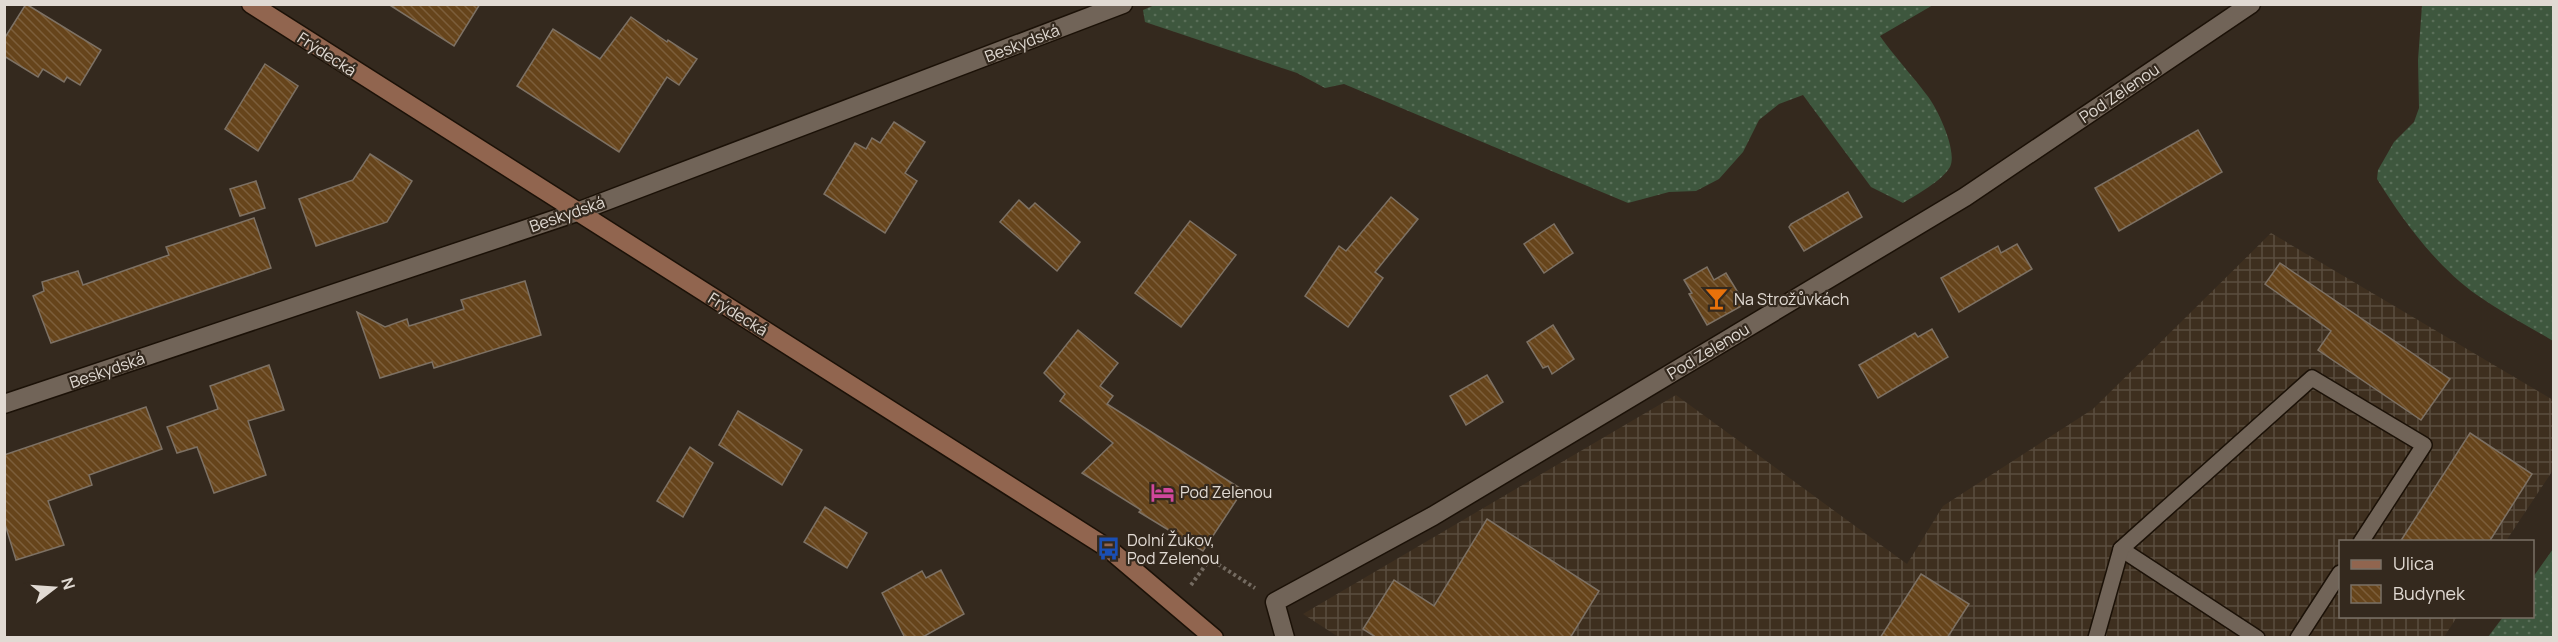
<svg xmlns="http://www.w3.org/2000/svg" width="2558" height="642" font-family="Manrope,sans-serif">
	<style>
		.industrial { fill: url(#industrial-grid) }
		.grass { fill: url(#grass-dots) }
		.building { fill: url(#building-back-hatch); stroke: #7d7164; stroke-width: 1.5 }
		.lines { fill: none; stroke-linecap: round; stroke-linejoin: round }
		.service-casing { stroke: #1b1107; stroke-width: 18 }
		.minor-casing { stroke: #1b1107; stroke-width: 21 }
		.secondary-casing { stroke: #1b1107; stroke-width: 21 }
		.path { stroke: #746b61; stroke-width: 4; stroke-dasharray: 3 3; stroke-linecap: butt }
		.service { stroke: #716458; stroke-width: 15 }
		.minor { stroke: #716458; stroke-width: 18 }
		.secondary { stroke: #91654f; stroke-width: 18 }
		.labels { text-anchor: middle; dominant-baseline: central; stroke-width: 4.5; stroke-linejoin: round; paint-order: stroke }
		.street-label { font-size: 16px; fill: #e1dad3; stroke: #34291e }
		.poi-label { font-size: 16px; fill: #e1dad3; stroke: #34291e; text-anchor: start }
	</style>
	<defs>
		<pattern id="industrial-grid" width="8" height="8" patternUnits="userSpaceOnUse" patternTransform="scale(1.5)"><rect width="8" height="8" fill="#3e2f1f"/><path d="M0 4h8M4 0v8" fill="none" stroke="#5a4d3f"/></pattern>
		<pattern id="grass-dots" width="8" height="8" patternUnits="userSpaceOnUse" patternTransform="scale(1.5)"><rect width="8" height="8" fill="#3e573e"/><path d="M2 2h.1M6 6h.1" fill="none" stroke="#5a6f59" stroke-width="1.8" stroke-linecap="round"/></pattern>
		<pattern id="building-back-hatch" width="6" height="6" patternUnits="userSpaceOnUse" patternTransform="scale(1.5)"><rect width="6" height="6" fill="#66441b"/><path d="M-1 5l2 2M0 0l6 6M5-1l2 2" fill="none" stroke="#7c5e3b"/></pattern>
	</defs>
	<rect width="100%" height="100%" fill="#34291e"/>
	<path class="industrial" d="M2271,233l282,167v70l-47,71 -166,1v74l117,1 -13,20 -1104,1 -37,-24 373,-219 231,169 36,-58 150,-97z"/>
	<g class="grass">
		<path d="M1157,4l776,1 -53,31c14,20 31,38 46,58 11,13 32,57 24,73 -8,14 -34,28 -47,36l-32,-16 -68,-92 -24,9 -20,16 -16,32 -24,27 -23,12 -27,1 -41,11 -284,-119 -19,4 -28,-15 -152,-51 -2,-12z"/>
		<path d="M2422,5h131v336c-25,-15 -52,-29 -76,-46 -40,-28 -74,-74 -100,-116l1,-9 16,-28 20,-20 5,-14 -1,-48z"/>
		<path d="M2553,549v88h-65l15,-20 29,-1 1,-39z"/>
	</g>
	<g class="building">
		<path d="M26,4l75,46 -21,35 -13,-8 -3,5 -21,-13 -5,8 -34,-21v-17z"/>
		<path d="M388,4h92l-26,42z"/>
		<path d="M631,17l36,25 1,-2 29,19 -18,26 -12,-8 -48,75 -102,-66 36,-57 47,30z"/>
		<path d="M265,64l33,22 -40,65 -33,-22z"/>
		<path d="M894,122l31,20 -20,31 12,8 -32,52 -61,-39 31,-51 11,6 6,-11 8,5z"/>
		<path d="M2198,130l24,42 -103,59 -24,-43z"/>
		<path d="M370,154l42,27 -25,41 -71,24 -17,-47 54,-19z"/>
		<path d="M256,181l9,27 -25,8 -10,-27z"/>
		<path d="M1848,192l14,25 -58,34 -15,-24 2,-3z"/>
		<path d="M1391,197l27,22 -43,53 8,6 -35,49 -43,-31 34,-50 7,5z"/>
		<path d="M1019,200l10,9 6,-6 45,39 -23,29 -57,-49z"/>
		<path d="M254,218l17,50 -220,75 -18,-47 11,-5 -2,-9 36,-11 5,14 86,-30 -3,-8z"/>
		<path d="M1190,221l46,34 -55,72 -46,-34z"/>
		<path d="M1554,224l19,29 -29,20 -20,-29z"/>
		<path d="M2017,244l15,25 -73,43 -18,-34 57,-32 3,7z"/>
		<path d="M2280,263l170,116 -29,41 -103,-70 13,-19 -66,-47z"/>
		<path d="M1707,267l7,13 12,-7 19,31 -38,21 -18,-31 3,-1 -8,-13z"/>
		<path d="M525,281l16,54 -107,33 -2,-6 -52,16 -23,-66 28,15 22,-8 2,7 55,-17 -3,-9z"/>
		<path d="M1553,325l21,34 -22,15 -4,-8 -5,2 -16,-26z"/>
		<path d="M1932,329l16,28 -70,41 -19,-33 56,-32 3,4z"/>
		<path d="M1078,330l40,33 -18,23 13,10 -6,8 136,86 -40,61 -64,-39 2,-2 -59,-37 31,-30 -53,-42 5,-7 -21,-21z"/>
		<path d="M269,365l15,45 -36,11 18,54 -52,18 -17,-46 -20,6 -10,-26 51,-18 -8,-23z"/>
		<path d="M1487,375l16,27 -37,23 -16,-29z"/>
		<path d="M146,407l16,42 -73,26 3,10 -44,16 16,44 -48,15 -12,-39v-66z"/>
		<path d="M738,411l64,39 -20,35 -63,-40z"/>
		<path d="M2470,433l62,41 -43,68h-89z"/>
		<path d="M690,447l23,16 -30,54 -26,-16z"/>
		<path d="M825,507l42,26 -20,35 -43,-26z"/>
		<path d="M1487,519l112,72 -29,47h-193l-14,-9 31,-49 40,26z"/>
		<path d="M941,570l23,44 -43,24h-16l-23,-45 40,-22 4,7z"/>
		<path d="M1921,574l48,30 -22,34h-67z"/>
	</g>
	<g class="lines">
		<defs>
			<g id="service">
				<path d="M2121,549l136,89"/>
				<path d="M2096,638l25,-89 191,-171 112,67 -63,97"/>
				<path d="M2298,638l42,-65"/>
			</g>
			<g id="minor">
				<path d="M4,404l573,-192 546,-208"/>
				<path d="M1285,638l-10,-36 158,-86 532,-319 286,-193"/>
			</g>
			<path id="secondary" d="M251,4l858,545 105,89"/>
		</defs>
		<use href="#service" class="service-casing"/>
		<use href="#minor" class="minor-casing"/>
		<use href="#secondary" class="secondary-casing"/>
		<path class="path" d="M1191,585l19,-26 45,29"/>
		<use href="#service" class="service"/>
		<use href="#minor" class="minor"/>
		<use href="#secondary" class="secondary"/>
	</g>
	<defs>
		<symbol id="bar-bare" viewBox="-9 -9 18 18"><path d="M-6-5H6L.8 .8V4.5H3.5V6h-7V4.5H-.8V.8Z" fill="#e8710a" stroke="#34291e" stroke-width="2.5" paint-order="stroke"/></symbol>
		<symbol id="hotel-bare" viewBox="-9 -9 18 18"><path d="M-6-4.5h1.5V1H6V5H4.5V3h-9V5H-6ZM-4 0a1.8 1.8 0 1 1 3.6 0ZM.5 0V-2.5h3Q6-2.5 6 0Z" fill="#d1479c" stroke="#34291e" stroke-width="2.5" paint-order="stroke"/></symbol>
		<symbol id="bus-bare" viewBox="-9 -9 18 18"><path d="M-5-6H5V4H4V6H2V4H-2V6H-4V4H-5ZM-3.5-4V0h7V-4ZM-3.5 1.2v1.5H-2V1.2ZM2 1.2v1.5H3.5V1.2Z" fill="#1a4fb4" stroke="#34291e" stroke-width="2.5" paint-order="stroke"/></symbol>
	</defs>
	<g fill-rule="evenodd">
		<use href="#bar-bare" x="1700" y="282" width="33" height="33"/>
		<use href="#hotel-bare" x="1146" y="476" width="33" height="33"/>
		<use href="#bus-bare" x="1092" y="532" width="33" height="33"/>
	</g>
	<g class="labels">
		<g class="street-label">
			<text transform="translate(1022 43) rotate(-21)">Beskydská</text>
			<text transform="translate(327 54) rotate(33)">Frýdecká</text>
			<text transform="translate(2119 93) rotate(-34)">Pod Zelenou</text>
			<text transform="translate(567 214) rotate(-19)">Beskydská</text>
			<text transform="translate(738 314) rotate(32)">Frýdecká</text>
			<text transform="translate(1708 351) rotate(-31)">Pod Zelenou</text>
			<text transform="translate(107 370) rotate(-19)">Beskydská</text>
		</g>
		<g class="poi-label">
			<text x="1734" y="299">Na Strožůvkách</text>
			<text x="1180" y="492">Pod Zelenou</text>
			<text x="1127" y="540">Dolní Žukov,<tspan x="1127" dy="18">Pod Zelenou</tspan></text>
		</g>
	</g>
	<rect width="2558" height="642" fill="none" stroke="#e1dad3" stroke-width="12"/>
	<rect x="2339" y="540" width="195" height="78" fill="#34291e" stroke="#797066" stroke-width="1.5"/>
	<rect x="2351" y="560" width="30" height="9" fill="#91654f" stroke="#797066" stroke-width="1.5"/>
	<text x="2393" y="570" font-size="18" fill="#e1dad3">Ulica</text>
	<rect x="2351" y="585" width="30" height="18" fill="url(#building-back-hatch)" stroke="#797066" stroke-width="1.5"/>
	<text x="2393" y="600" font-size="18" fill="#e1dad3">Budynek</text>
	<g transform="translate(54 588) rotate(73)" stroke="#34291e" stroke-width="4.5" paint-order="stroke">
	<path d="M0-4.5L10 22L0 15L-10 22Z" fill="#e1dad3"/>
	<text y="-9" font-size="16" font-weight="bold" text-anchor="middle" fill="#e1dad3">N</text>
	</g>
</svg>
